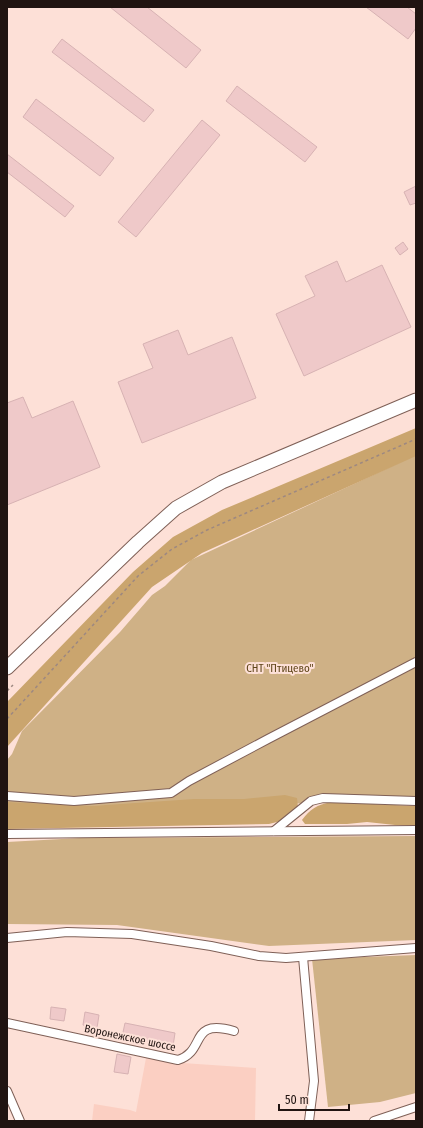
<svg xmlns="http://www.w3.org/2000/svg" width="423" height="1128" font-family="'Fira Sans Condensed',sans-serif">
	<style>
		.built { fill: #fbcfc2 }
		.green { fill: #cfb186 }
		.forest { fill: #caa56e }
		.building { fill: #efc9c9; stroke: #d7b2b3 }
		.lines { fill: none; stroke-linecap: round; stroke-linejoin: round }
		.minor-casing { stroke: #7f6057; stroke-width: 10 }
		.primary-casing { stroke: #7f6057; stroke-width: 15 }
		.path { stroke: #9d8881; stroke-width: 1.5; stroke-dasharray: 3 3; stroke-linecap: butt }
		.minor { stroke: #fff; stroke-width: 8 }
		.primary { stroke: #fff; stroke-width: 13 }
		.labels { text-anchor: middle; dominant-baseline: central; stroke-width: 4; stroke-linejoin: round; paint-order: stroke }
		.park-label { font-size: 11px; fill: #5e4419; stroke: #fde0d7 }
		.street-label { font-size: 11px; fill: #201411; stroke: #fde0d7 }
	</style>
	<rect width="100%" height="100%" fill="#fde0d7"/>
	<path class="built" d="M146,1058l22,4 88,6 -1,53h-163l2,-17 36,6 6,2z"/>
	<g class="green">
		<path d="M416,455v347l-409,5v-47l5,-6 10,-23 98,-99 32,-37 13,-9 26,-26z"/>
		<path d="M416,836v104l-147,6 -152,-21 -110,-1v-82l73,-4z"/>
		<path d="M416,955v138l-36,9 -52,5 -16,-148z"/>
	</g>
	<g class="forest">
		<path d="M416,428v28l-214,97 -50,34 -145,160v-45l126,-130 40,-35 49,-27z"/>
		<path d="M285,795l12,3 1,9 -17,14 -12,3 -262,5v-27l84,4 103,-7h50z"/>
		<path d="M331,802l85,4v20l-21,-1 -28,-3 -20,2h-42l-3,-4c8,-11 15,-15 29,-18z"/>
	</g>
	<g class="building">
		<path d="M110,7h37l54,43 -15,18z"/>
		<path d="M366,7h41l9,7v14l-8,11z"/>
		<path d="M62,39l92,71 -10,12 -92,-70z"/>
		<path d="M237,86l80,61 -12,15 -79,-61z"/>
		<path d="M36,99l78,59 -14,18 -77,-59z"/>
		<path d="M202,120l18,15 -84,102 -18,-15z"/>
		<path d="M7,154l67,52 -9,11 -58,-45z"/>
		<path d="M416,186v17l-6,2 -6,-13z"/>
		<path d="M403,242l5,7 -8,6 -5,-7z"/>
		<path d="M337,261l9,21 36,-17 29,62 -107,49 -28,-62 39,-18 -10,-20z"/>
		<path d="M178,330l10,25 44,-18 24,61 -114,45 -24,-61 35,-14 -10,-24z"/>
		<path d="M23,397l9,21 41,-17 27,66 -93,38v-102z"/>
		<path d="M51,1007l15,2 -2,12 -14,-2z"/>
		<path d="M85,1012l14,3 -2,13 -14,-3z"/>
		<path d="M125,1023l50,10 -2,13 -51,-9z"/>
		<path d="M117,1054l14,3 -3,17 -14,-2z"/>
	</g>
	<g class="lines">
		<defs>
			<g id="minor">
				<path d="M7,796l67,5 97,-8 18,-12 79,-42 148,-77"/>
				<path d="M274,831l37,-30 12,-3 93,3"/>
				<path d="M7,834l409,-4"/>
				<path d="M7,938l60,-6 65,2 79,12 48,10 27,2 130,-10"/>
				<path d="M303,957l11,124 -5,40"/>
				<path d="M7,1023l171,37c29,-9 10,-42 56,-29"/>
				<path d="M7,1091l13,30"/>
				<path d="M374,1121l42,-14"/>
			</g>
			<path id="primary" d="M7,668l131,-126 38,-34 46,-26 194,-82"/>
		</defs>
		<use href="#minor" class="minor-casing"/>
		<use href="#primary" class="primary-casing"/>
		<g class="path">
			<path d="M7,691l6,-6"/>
			<path d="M7,719l131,-143 34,-27 35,-19 209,-91"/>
		</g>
		<use href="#minor" class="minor"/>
		<use href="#primary" class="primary"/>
	</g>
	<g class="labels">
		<g class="park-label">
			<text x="280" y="668">СНТ "Птицево"</text>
		</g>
		<g class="street-label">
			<text transform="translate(130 1038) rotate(12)">Воронежское шоссе</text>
		</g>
	</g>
	<rect width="423" height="1128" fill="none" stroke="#201411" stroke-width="16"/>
	<path d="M279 1104v6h70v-6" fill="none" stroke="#201411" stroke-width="2"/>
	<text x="285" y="1104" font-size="12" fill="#201411" stroke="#fde0d7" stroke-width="3" paint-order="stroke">50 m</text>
</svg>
